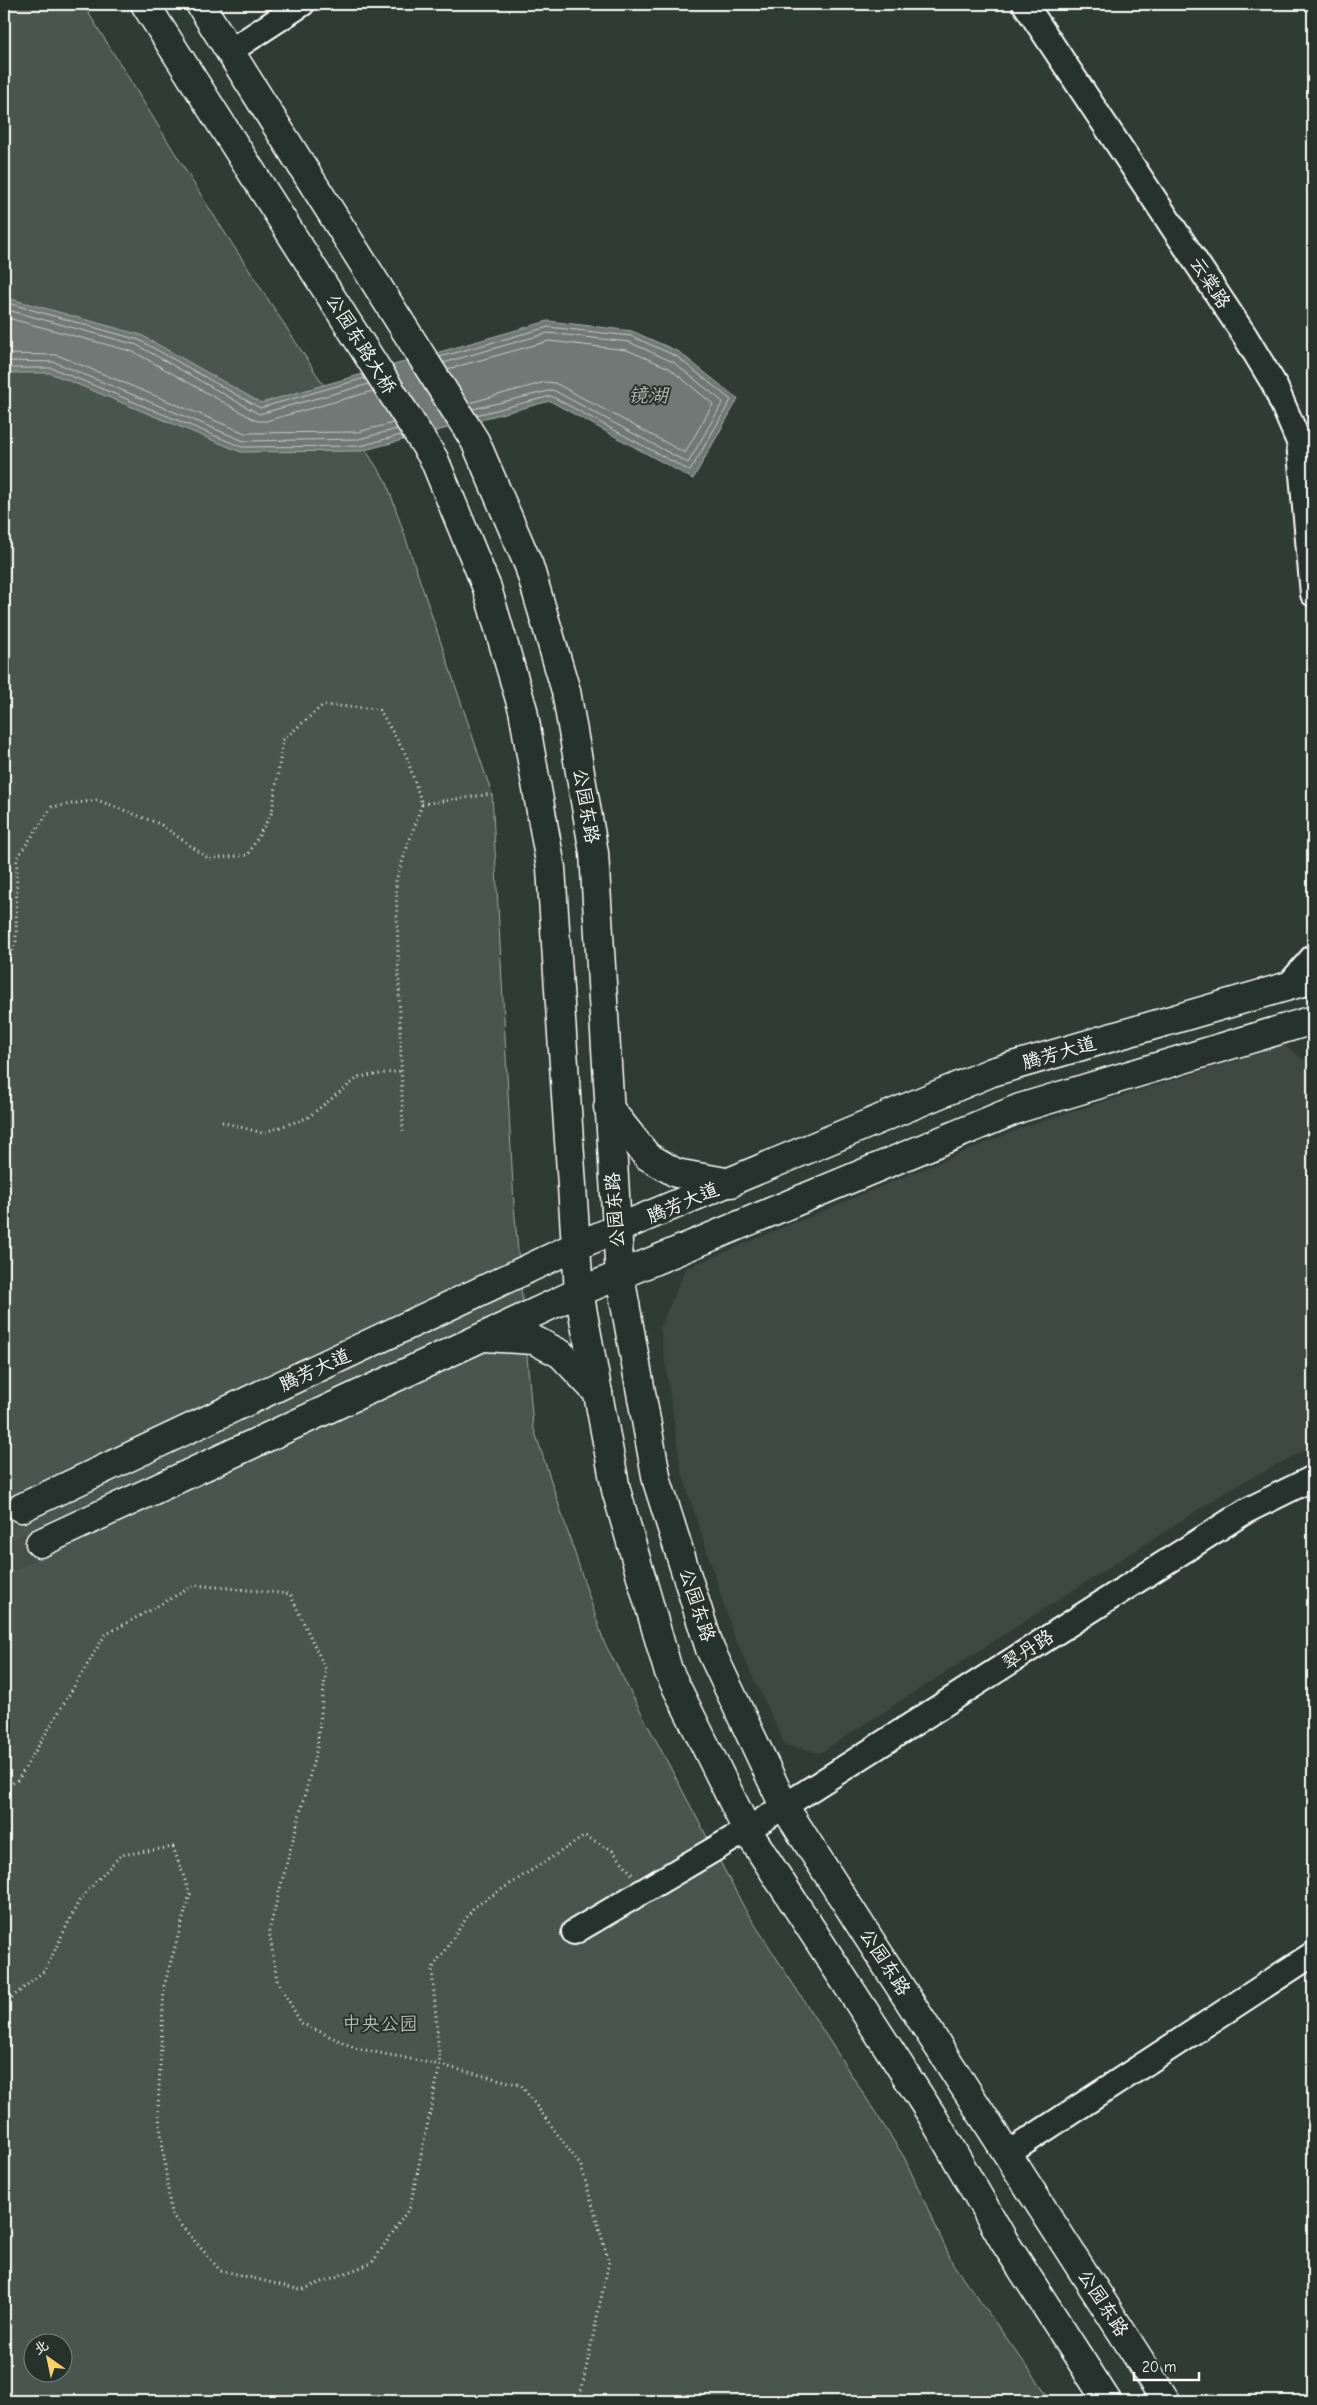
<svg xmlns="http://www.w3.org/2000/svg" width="1317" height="2405" font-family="'Comic Neue','LXGW WenKai TC',sans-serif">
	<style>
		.built { fill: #3c4842 }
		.green { fill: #4a544f; stroke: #a4aaa7; fill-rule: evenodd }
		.water { fill: #707975; stroke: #a9afac }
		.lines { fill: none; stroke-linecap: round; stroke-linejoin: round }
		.shore { stroke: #c6c9c8; stroke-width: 1 }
		.major-tunnel { stroke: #444f49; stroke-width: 28; stroke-dasharray: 28 14; stroke-linecap: butt }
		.minor-casing { stroke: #fff; stroke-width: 28 }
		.major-casing { stroke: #fff; stroke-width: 31 }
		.path { stroke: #fff; stroke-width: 3; stroke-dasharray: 1 4; stroke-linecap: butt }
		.minor { stroke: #26332d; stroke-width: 24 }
		.major { stroke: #26332d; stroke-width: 28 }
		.labels { text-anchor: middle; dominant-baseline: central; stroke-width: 4; stroke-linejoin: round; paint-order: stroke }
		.street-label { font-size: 19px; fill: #fff; stroke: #26332d }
		.park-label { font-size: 19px; fill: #b7bbb9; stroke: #26332d }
		.water-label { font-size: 20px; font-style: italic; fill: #b8bcba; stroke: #26332d }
	</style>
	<rect width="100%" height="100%" fill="#2f3b35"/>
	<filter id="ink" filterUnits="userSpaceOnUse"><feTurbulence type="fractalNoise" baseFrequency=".02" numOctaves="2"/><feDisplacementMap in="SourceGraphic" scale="10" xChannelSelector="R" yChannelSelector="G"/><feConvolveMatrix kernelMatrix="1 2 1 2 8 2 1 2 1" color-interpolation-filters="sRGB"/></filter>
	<g filter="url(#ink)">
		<path class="built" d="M1284,1045l29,21v380l-79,41 -414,266 -35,-8 -51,-108 -53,-167 -21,-143 26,-59 340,-142z"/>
		<path class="green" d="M4,4h79l126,204 178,275 105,311 22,411 19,221 71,216 141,267 159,248 49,107 99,137h-1048zM32,2342h30v30h-30z"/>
		<path class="water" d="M4,297l137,38 120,68 287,-82 84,10 47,21 59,47 -45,80 -143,-78 -189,50 -120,1 -191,-79h-46z"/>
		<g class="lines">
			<g class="shore">
				<path d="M4,302l135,38 121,68 105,-30"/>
				<path d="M4,309l133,36 122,69 110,-30"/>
				<path d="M4,317l130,35 123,69h9l107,-30"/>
				<path d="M4,354l53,1 188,78 113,-1 35,-9"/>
				<path d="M440,357l108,-30 83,9 45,20 55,44 -41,71 -139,-75 -75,19"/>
				<path d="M4,361l50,1 190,79 115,-2 38,-10"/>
				<path d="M443,363l105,-30 81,9 44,20 50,40 -35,61 -135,-73 -80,19"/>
				<path d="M4,368h48l190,79 118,-1 41,-11"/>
				<path d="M448,369l101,-28 78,9 42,18 44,36 -28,49 -130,-70 -10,-1 -76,21"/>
			</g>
			<g class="major-tunnel">
				<path d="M4,1515l17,-7"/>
				<path d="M4,1559l36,-16"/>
			</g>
			<defs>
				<g id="minor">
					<path d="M1025,4l220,332 29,48 25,58 14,152"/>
					<path d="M230,51l72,-47"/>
					<path d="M1287,987l26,-30"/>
					<path d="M574,1932l173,-102 499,-319 67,-33"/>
					<path d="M1007,2154l306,-200"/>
				</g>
				<g id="major">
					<path d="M145,4l289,455 53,129 36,122 28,158 28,424 37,198 52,180 79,160 184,284 73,127 103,160"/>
					<path d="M200,4l275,437 54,125 37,125 28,162 26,423 37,205 53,168 74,157 382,595"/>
					<path d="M608,1107l39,49 29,17 55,10"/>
					<path d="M485,1337l49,3 27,14 37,39"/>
					<path d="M21,1508l555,-262 416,-174 321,-93"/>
					<path d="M40,1543l539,-251 441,-184 293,-88"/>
				</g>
			</defs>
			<use href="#minor" class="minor-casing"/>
			<use href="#major" class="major-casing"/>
			<g class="path">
				<path d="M422,804l70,-10"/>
				<path d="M4,969l12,-25 1,-86 35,-51 45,-7 63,24 49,35 39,-4 24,-43 11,-72 40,-35 56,4 27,46 16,49 -26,76 7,251"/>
				<path d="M222,1122l40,11 45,-15 52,-41 42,-6"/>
				<path d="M4,1788l14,-8 87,-145 90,-50 95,9 36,76 -9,78 -48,183 8,49 24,43 54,25 85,17 81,20 60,81 28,96 -30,139"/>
				<path d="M4,2004l41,-34 35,-71 41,-44 52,-8 17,47 -26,92 -6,123 13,105 49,56 81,20 71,-27 38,-56 30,-142 -8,-96 42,-62 111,-71 27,14 20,24"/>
			</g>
			<use href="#minor" class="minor"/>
			<use href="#major" class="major"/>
		</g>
	</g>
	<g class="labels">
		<g class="street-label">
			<text transform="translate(1210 283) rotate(57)">云棠路</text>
			<text transform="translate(361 344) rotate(58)">公园东路大桥</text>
			<text transform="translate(586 806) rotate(80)">公园东路</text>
			<text transform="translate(1059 1053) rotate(-16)">腾芳大道</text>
			<text transform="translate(683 1203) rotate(-23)">腾芳大道</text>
			<text transform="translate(615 1210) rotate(-94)">公园东路</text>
			<text transform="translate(315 1370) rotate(-25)">腾芳大道</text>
			<text transform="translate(697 1605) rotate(72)">公园东路</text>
			<text transform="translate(1028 1650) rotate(-33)">翠丹路</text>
			<text transform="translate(885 1962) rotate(57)">公园东路</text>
			<text transform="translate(1103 2303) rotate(57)">公园东路</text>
		</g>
		<g class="park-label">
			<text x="380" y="2024">中央公园</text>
		</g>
		<g class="water-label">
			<text x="648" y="395">镜湖</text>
		</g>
	</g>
	<rect width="1317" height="2405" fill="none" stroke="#26332d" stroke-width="20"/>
	<rect x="10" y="10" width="1297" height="2385" fill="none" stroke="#fff" stroke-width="2" filter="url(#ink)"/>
	<g transform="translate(48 2358) rotate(327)"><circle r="24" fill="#26332d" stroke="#7d8581"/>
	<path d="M0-4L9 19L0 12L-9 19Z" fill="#ffd166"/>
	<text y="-8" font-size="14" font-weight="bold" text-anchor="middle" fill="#ffffff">北</text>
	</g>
	<path d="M1134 2372v8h65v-8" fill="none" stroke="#ffffff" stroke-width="2.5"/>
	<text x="1142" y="2372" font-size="15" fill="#ffffff" stroke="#26332d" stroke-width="4" paint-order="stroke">20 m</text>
</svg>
